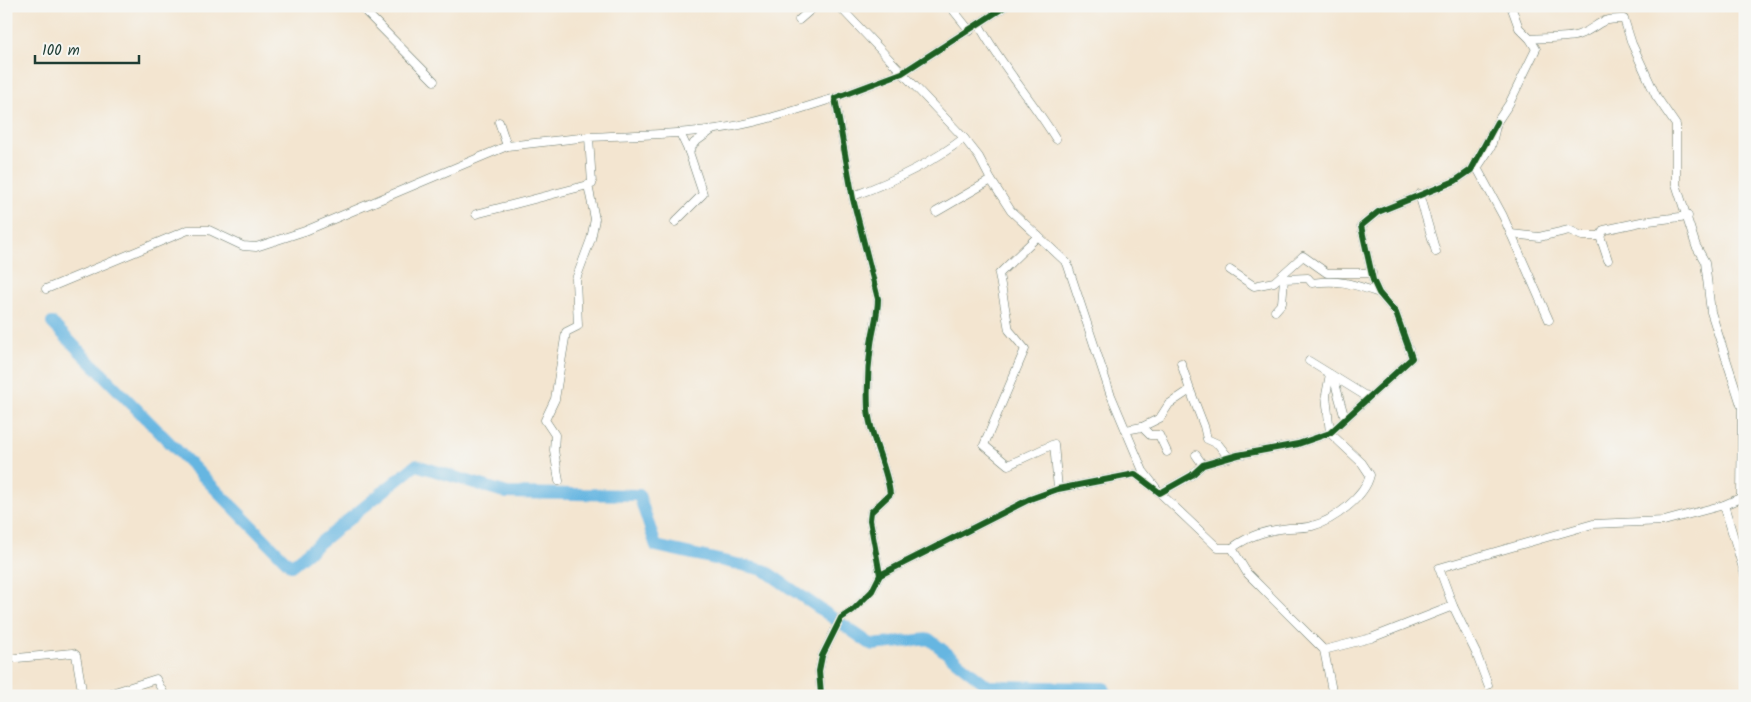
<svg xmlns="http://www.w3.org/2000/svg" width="1751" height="702" font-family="Kalam,sans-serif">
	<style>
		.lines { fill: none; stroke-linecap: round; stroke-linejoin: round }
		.river { stroke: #66b6e1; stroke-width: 12 }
		.minor-casing { stroke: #69786b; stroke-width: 9 }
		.minor { stroke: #fff; stroke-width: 8 }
		.cycleway-casing { stroke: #f6f6f2; stroke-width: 9 }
		.cycleway { stroke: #1b5e20; stroke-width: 6 }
	</style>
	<rect width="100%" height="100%" fill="#f6f6f2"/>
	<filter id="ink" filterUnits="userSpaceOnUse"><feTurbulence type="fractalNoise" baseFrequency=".02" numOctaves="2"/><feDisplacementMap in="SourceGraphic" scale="10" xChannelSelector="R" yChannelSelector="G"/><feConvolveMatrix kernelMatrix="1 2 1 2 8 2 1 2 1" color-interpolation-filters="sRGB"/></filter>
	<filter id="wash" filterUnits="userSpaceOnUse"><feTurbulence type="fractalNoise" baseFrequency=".0096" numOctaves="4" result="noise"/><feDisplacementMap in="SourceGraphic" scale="20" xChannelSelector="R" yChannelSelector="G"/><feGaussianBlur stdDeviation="1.12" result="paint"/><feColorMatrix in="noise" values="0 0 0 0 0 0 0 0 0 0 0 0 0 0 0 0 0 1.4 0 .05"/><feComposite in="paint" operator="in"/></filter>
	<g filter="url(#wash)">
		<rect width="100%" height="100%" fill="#f3e5d0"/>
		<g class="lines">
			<path class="river" d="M52,323l239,243 125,-101 91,28 132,2 17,51 108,24 108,75 57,-6 59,47 116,2 3,8"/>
		</g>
	</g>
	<g filter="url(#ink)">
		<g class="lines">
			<defs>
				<g id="minor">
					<path d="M360,6l74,75"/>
					<path d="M839,6l125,132 15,19 12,23 -55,32"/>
					<path d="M950,6l20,25"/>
					<path d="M1511,6l8,22 11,11c14,-2 37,0 48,-4 22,-7 17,-17 46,-16l8,25 24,52 20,29v59l20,62 9,16 6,50 31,96 -1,89"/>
					<path d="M799,20l16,-14"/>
					<path d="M979,25c22,40 53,75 77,114"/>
					<path d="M1530,39l6,10 -27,55 -12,18 -6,25 -14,21 26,48 46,104"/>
					<path d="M499,122l8,24"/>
					<path d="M680,133l9,19 5,-9 18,-13"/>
					<path d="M991,180l20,31 56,52 43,130 33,78 17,22 58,55h14l15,25 77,77 9,46"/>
					<path d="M1419,194l17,58"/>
					<path d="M853,196c38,-14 79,-33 111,-58"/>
					<path d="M476,214l116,-30 -3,-47c42,-2 85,-2 127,-8 41,-5 80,-19 119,-31"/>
					<path d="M675,222l28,-28 -14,-42"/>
					<path d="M1511,234l28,3 30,-7 13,6h18l4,-6 37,-8 47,-6"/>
					<path d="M1038,236l-39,38 10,56 16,19 -41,96 24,20 46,-21 4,45"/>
					<path d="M1600,236l8,24"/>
					<path d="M1230,270l24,16 20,-4 29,-26 24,17h45"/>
					<path d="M46,289l142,-59h21l34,16 13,1 49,-16 202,-85 82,-9"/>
					<path d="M1275,311l7,-8 2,-24 24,-1 4,5c28,-4 41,1 67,10"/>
					<path d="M1309,361l55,34 6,1"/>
					<path d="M1333,376l12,43"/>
					<path d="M1190,390l14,36 3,13 11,5 11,14"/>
					<path d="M1142,427l18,-9 9,-14 21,-14 -9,-27"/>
					<path d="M1126,430l16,-3 8,8h9l8,17"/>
					<path d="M1196,455l7,10"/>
					<path d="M559,481l-5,-31 1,-15 -10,-15 10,-21 11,-67 12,-6 -2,-47 15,-40 4,-20 -7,-34"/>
					<path d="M1724,505l21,70"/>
					<path d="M1232,548c18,-13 35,-18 57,-20 7,0 16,0 23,-2 21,-5 53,-29 58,-51l-8,-12 -32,-30 -4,-38 4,-21"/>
					<path d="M880,575l150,-76 28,-10 77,-15 25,19 32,-18 11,-10 35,-10 60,-11 32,-11 82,-75 -16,-45 -17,-20 -6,-13 -12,-54 17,-14 77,-31 16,-11 26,-48"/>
					<path d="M1324,650l47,-12 82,-32"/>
					<path d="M6,659l67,-6 3,2 7,41"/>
					<path d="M1488,685l-12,-32 -23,-47 -14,-38 154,-44 71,-3 60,-16 21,-9"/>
					<path d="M102,696l54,-17 9,17"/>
					<path d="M817,696l4,-2 -2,-23 3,-15 19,-38 12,-8 19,-19 8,-16 -10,-55 1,-8 19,-18c-3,-29 -20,-55 -22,-85 -1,-22 0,-43 3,-65 2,-15 7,-29 7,-45l-25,-100 -18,-101 67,-25 104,-67"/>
				</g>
			</defs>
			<use href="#minor" class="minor-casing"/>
			<use href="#minor" class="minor"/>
			<defs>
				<g id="cycleway">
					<path d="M880,575l150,-76 28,-10 77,-15 25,19 32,-18 11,-10 35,-10 60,-11 32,-11 82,-75 -16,-45 -17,-20 -6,-13 -12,-54 17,-14 77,-31 16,-11 26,-48"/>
					<path d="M817,696l4,-2 -2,-23 3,-15 19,-38 12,-8 19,-19 8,-16 -10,-55 1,-8 19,-18c-3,-29 -20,-55 -22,-85 -1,-22 0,-43 3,-65 2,-15 7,-29 7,-45l-25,-100 -18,-101 67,-25 104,-67"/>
				</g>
			</defs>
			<use href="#cycleway" class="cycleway-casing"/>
			<use href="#cycleway" class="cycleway"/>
		</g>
	</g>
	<rect width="1751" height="702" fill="none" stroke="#f6f6f2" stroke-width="25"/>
	<path d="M35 55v8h104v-8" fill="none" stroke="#1f3d34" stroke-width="2.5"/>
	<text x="42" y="55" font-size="15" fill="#1f3d34" stroke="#f6f6f2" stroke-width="4" paint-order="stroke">100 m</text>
</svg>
